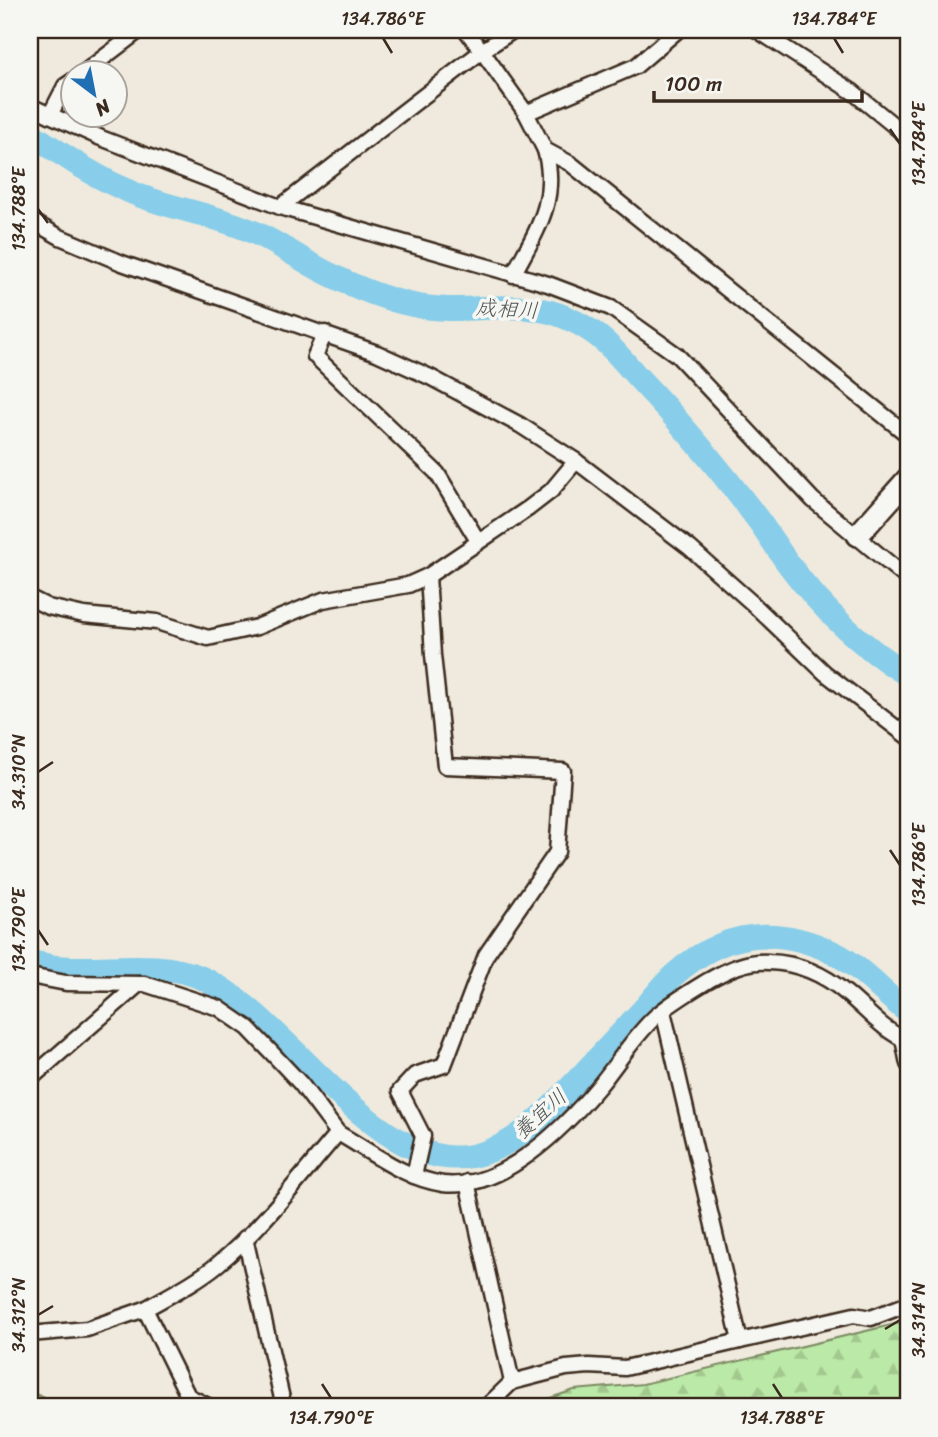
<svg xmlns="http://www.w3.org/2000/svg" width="938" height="1437" font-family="Sriracha,'Klee One',sans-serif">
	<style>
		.forest { fill: url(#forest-firs); stroke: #7b8a62; stroke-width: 2 }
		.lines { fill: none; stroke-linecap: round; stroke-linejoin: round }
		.river { stroke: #88cde9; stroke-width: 24 }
		.street-casing { stroke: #3b2a1e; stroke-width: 19 }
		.secondary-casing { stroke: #3b2a1e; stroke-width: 26 }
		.street { stroke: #f6f6f2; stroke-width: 14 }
		.secondary { stroke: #f6f6f2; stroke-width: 21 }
		.ticks { fill: none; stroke: #3b2a1e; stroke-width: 2.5 }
		.labels { text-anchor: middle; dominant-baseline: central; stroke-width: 7; stroke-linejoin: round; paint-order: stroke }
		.water-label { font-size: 21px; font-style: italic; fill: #4e5351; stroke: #f6f6f2 }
		.neatline { fill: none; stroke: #3b2a1e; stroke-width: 2.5 }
		.ticks-label { font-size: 18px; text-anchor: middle; fill: #3b2a1e }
	</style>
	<defs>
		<pattern id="forest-firs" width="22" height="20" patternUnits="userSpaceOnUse" patternTransform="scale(1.75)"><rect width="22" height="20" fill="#bbe9a7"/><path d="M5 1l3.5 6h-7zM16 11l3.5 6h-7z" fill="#a2c88f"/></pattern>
	</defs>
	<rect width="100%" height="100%" fill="#efeadd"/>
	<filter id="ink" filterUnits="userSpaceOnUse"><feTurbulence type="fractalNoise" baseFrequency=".0143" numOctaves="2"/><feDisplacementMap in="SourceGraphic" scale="14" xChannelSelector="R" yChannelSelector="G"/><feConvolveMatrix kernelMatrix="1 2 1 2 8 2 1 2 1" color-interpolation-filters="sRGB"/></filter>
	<g filter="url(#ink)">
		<g class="forest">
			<path d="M908,1321v86h-385l51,-17 69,-6z"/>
			<path d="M30,1392l38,15h-38z"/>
		</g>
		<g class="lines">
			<g class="river">
				<path d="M30,133c33,22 66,45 103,60 38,16 80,21 118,38 26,11 50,29 76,42 26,13 57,26 86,32 67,14 114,-17 178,26 21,14 36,35 53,53 40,42 77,87 112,133 12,16 22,33 34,49 32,43 72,81 118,109"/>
				<path d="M30,962c8,1 17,4 26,5 49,5 99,-9 146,11 85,38 173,197 270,178 39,-8 68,-36 94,-64 26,-27 51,-54 76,-81 11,-12 20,-25 32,-36 49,-44 101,-51 160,-22 24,11 51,42 74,59"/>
			</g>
			<defs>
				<g id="street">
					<path d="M466,30l16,21 32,-21"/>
					<path d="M757,30l96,62 55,45"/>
					<path d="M82,74l58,-44"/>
					<path d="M30,106l71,32 179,69 268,77 63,24 66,47 136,145 95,79"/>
					<path d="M526,113l110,-47 42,-36"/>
					<path d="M50,115l15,-29 9,-6"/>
					<path d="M280,207l202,-156 44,62 19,37 26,14 337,271"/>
					<path d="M30,220l30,17 62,26 255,90 53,24 90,48 56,36 114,87 62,55 73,70 83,64"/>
					<path d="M513,275c23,-44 46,-74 32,-125"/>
					<path d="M325,333l-10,23 122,117 41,68"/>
					<path d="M30,598l18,9 36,8 73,7 51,16 49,-11 66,-27 85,-15 20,-9 101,-68 22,-17 25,-30"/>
					<path d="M30,976l36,7 79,1 74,24 29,20 23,24 30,32 37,49c-37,43 -76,95 -120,131 -22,18 -48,31 -73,45l43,87 22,11"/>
					<path d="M903,1039l5,25"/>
					<path d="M30,1079l109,-95"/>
					<path d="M338,1133c32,18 67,46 105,51 59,7 121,-56 156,-98 19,-23 35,-50 57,-70 16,-14 35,-25 53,-36 18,-10 38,-20 60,-18 28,1 55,12 77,31 20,16 37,38 62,48"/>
					<path d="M414,1176l9,-40 -23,-45 15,-16 29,-10 42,-110 71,-103 6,-81 -118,-5 -12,-111 -5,-79"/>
					<path d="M467,1182l45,200 -26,25"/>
					<path d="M245,1238l39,169"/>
					<path d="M30,1334l57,-5 58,-20"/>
					<path d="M740,1341l114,-26 17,3 37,-14"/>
					<path d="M512,1382l54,-14 23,-2 36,2 115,-27 -77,-330"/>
				</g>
				<path id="secondary" d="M858,535l50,-56"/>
			</defs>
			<use href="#street" class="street-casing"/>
			<use href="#secondary" class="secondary-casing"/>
			<use href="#street" class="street"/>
			<use href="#secondary" class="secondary"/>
		</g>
	</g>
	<path class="ticks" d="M383,38l9,15M834,38l9,15M890,129l10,15M38,209l10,14M38,772l15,-10M890,850l10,15M38,930l10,15M38,1315l15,-9M885,1329l15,-9M322,1384l9,14M773,1384l9,14"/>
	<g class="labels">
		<g class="water-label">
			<text transform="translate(507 309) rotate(3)">成相川</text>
			<text transform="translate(540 1114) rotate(-42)">養宜川</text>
		</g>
	</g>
	<rect width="938" height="1437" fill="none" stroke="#f6f6f2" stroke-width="77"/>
	<g transform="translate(94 94) rotate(148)"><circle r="33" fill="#f6f6f2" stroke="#aba49d" stroke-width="2"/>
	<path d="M0-5L12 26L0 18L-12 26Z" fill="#1f6fb2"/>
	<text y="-10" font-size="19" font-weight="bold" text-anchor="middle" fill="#3b2a1e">N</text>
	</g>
	<path d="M654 91v10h208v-10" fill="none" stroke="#3b2a1e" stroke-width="3.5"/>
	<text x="665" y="91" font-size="21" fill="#3b2a1e" stroke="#f6f6f2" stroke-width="5" paint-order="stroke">100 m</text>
	<rect x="38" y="38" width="862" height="1360" class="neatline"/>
	<g class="ticks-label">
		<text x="383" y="25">134.786°E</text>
		<text x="834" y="25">134.784°E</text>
		<text transform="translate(919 144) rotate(-90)" y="6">134.784°E</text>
		<text transform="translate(19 209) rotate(-90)" y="6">134.788°E</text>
		<text transform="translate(19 772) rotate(-90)" y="6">34.310°N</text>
		<text transform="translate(919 865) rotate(-90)" y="6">134.786°E</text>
		<text transform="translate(19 930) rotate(-90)" y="6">134.790°E</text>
		<text transform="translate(19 1315) rotate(-90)" y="6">34.312°N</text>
		<text transform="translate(919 1320) rotate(-90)" y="6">34.314°N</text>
		<text x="331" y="1424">134.790°E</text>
		<text x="782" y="1424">134.788°E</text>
	</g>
</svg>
